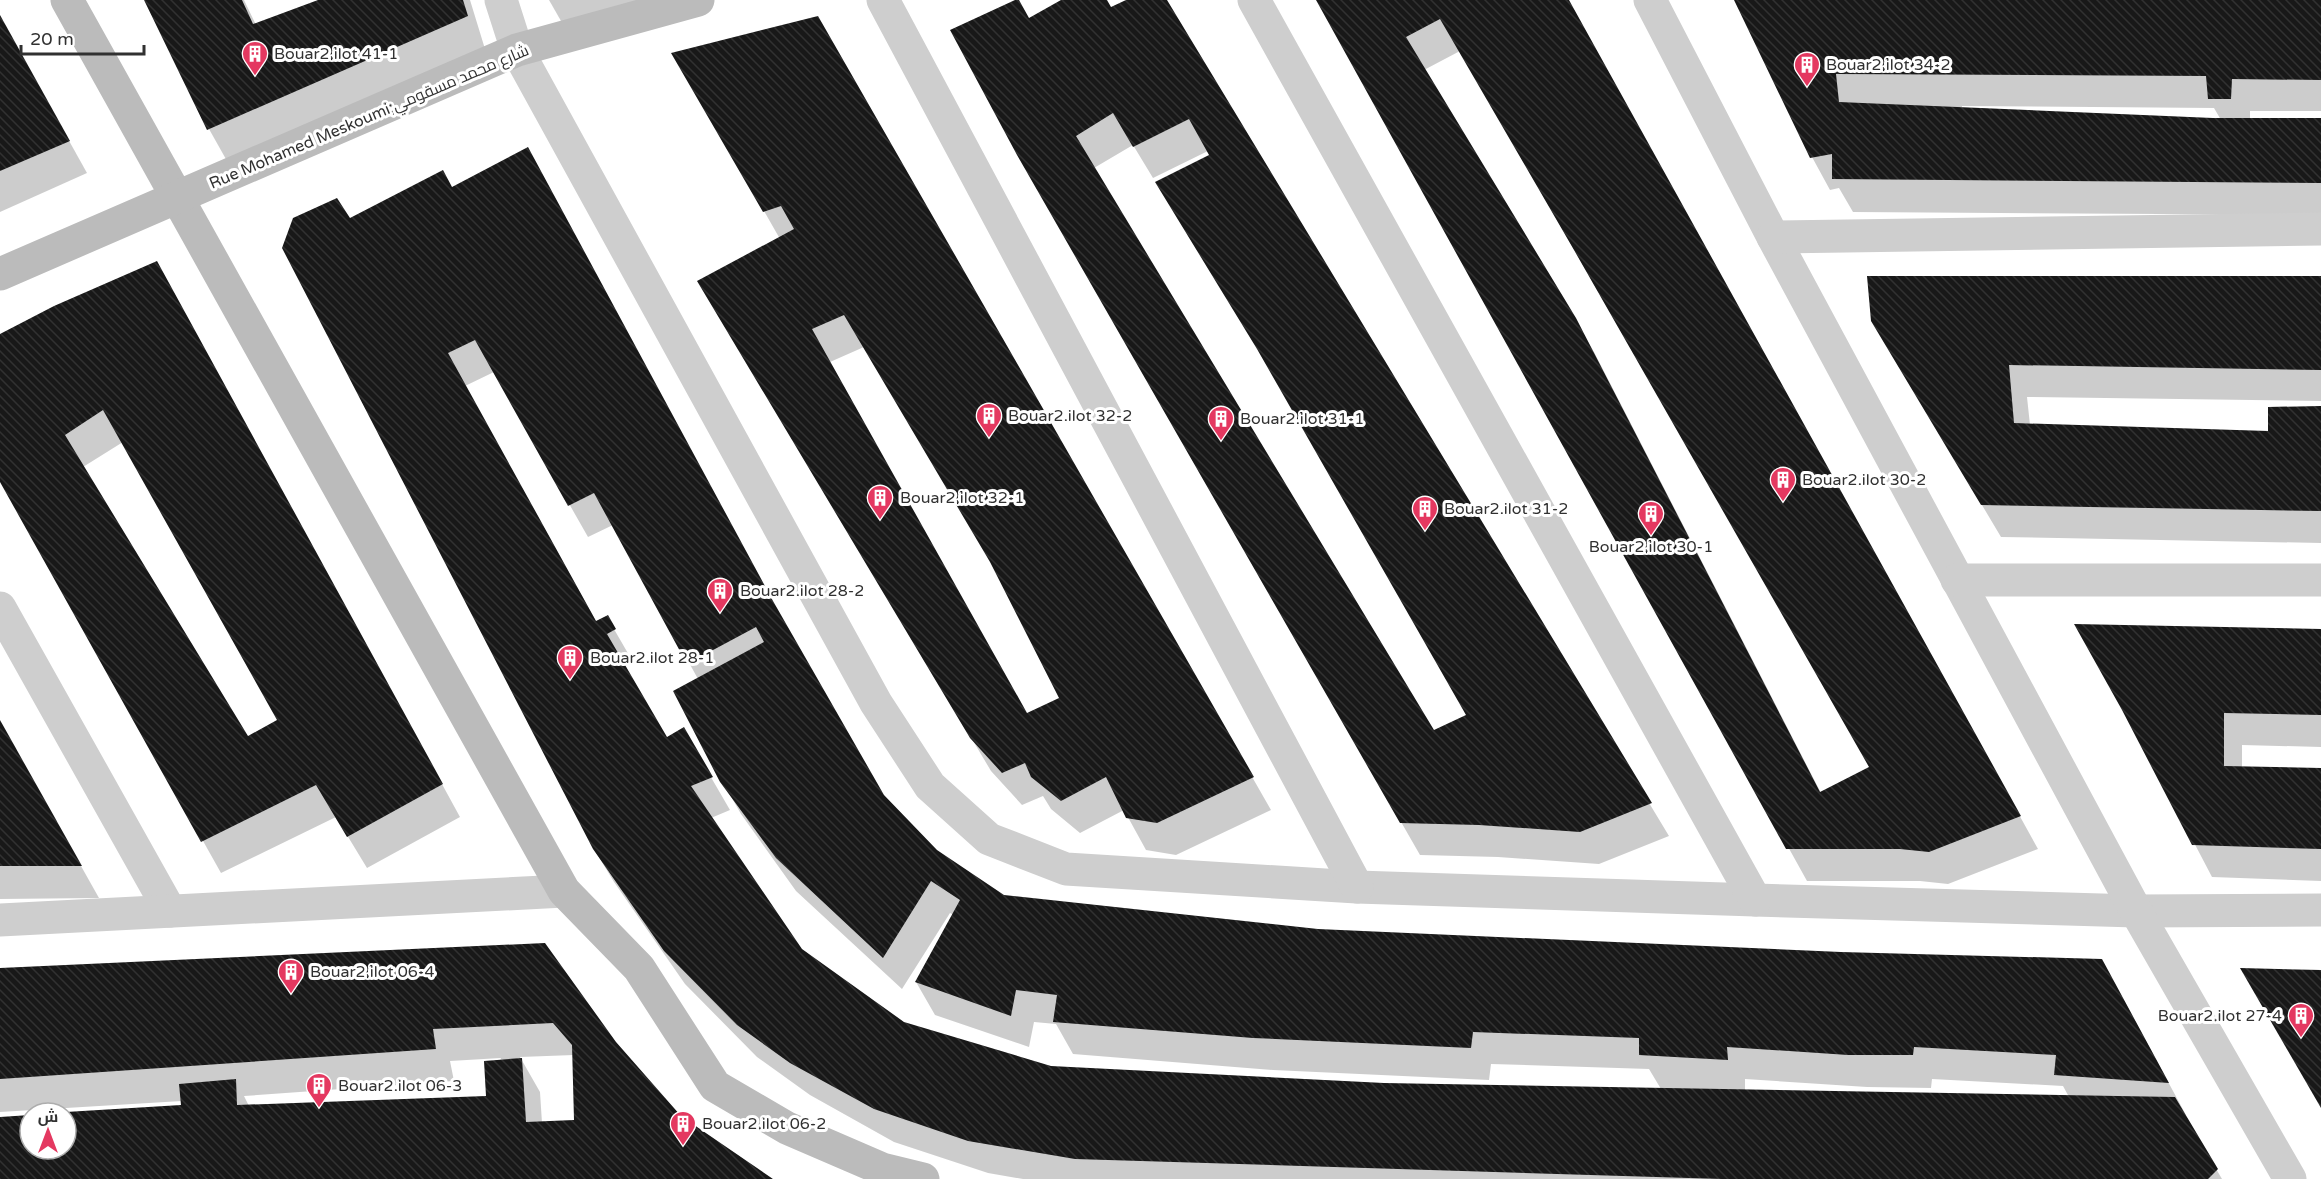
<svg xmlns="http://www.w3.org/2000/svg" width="2321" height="1179" font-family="'Varela Round',Cairo,sans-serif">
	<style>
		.shadow { fill: #0003; fill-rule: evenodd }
		.building { fill: url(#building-back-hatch); fill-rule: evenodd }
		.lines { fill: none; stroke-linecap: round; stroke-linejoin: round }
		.street { stroke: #cecece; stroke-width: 33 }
		.secondary { stroke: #bbb; stroke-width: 33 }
		.labels { text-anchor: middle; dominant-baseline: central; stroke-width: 6; stroke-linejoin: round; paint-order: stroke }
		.poi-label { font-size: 16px; fill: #313131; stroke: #fff; text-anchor: start }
		.street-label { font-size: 16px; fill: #313131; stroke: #fff }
	</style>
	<defs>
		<pattern id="building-back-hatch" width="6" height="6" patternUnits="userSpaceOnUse" patternTransform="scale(1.5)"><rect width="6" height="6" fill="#181818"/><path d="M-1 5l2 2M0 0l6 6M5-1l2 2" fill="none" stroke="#313131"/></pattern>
	</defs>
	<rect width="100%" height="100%" fill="#fff"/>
	<g class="shadow">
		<path d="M146,0h98l12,25 67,-25h147l15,49 -258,112 -18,-32z"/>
		<path d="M549,0h121l-105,28z"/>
		<path d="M1064,0h42l5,9 18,-9h36l504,836 -70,28 -101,-7 -78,-2 -402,-701 11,-135zM1133,145l20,33 55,-27 260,565 -35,16 -339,-564z"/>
		<path d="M1318,0h250l470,849 -90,35 -28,-3h-113zM1460,51l411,716 -50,26 -227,-441 -170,-282z"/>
		<path d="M1735,0h586v111h-71v9h71v95l-468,-3 -14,-24 -9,2 -18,-33zM1962,106l252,2 7,12 -259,-11z"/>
		<path d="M0,17l87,156 -87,39z"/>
		<path d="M818,18l453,792 -95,45 -30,-5 -22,-40 -44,23 -29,-24 -8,-13 -21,9 -31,-34 -273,-458 62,-74 -106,-185zM864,347l130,220 67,131 -35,16 -196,-352z"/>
		<path d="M452,189l339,446 92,161 53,55 68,45 314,35 802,62 66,122 -2,-1 38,65h-1199l-35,-6 -94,-31 -84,-47 -53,-38 -72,-73 -71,-102 -20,-33 -244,-629zM494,372l94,165 25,-12 85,154 24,102 19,33 55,77 106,98 48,-76 4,2 -38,67 19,33 94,32 5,-25 22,2 17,30 200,16 216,10 2,-16 158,5 12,20 -277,-5 -333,-16 -147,-45 -103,-73 -90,-132 19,-8 -47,-81 -17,10 -42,-72 9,-5 -26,-45 -10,6 -132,-237zM1745,1079l122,8 64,1 1,-9 131,7 6,11 -324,-6z"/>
		<path d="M2321,277v124l-294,-4 3,28 240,7 51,-25v136l-320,-6 -109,-183z"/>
		<path d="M175,296l285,521 -93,51 -31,-51 -115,56 -221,-394v-143zM123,442l156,278 -31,18 -165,-271z"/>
		<path d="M2321,630v117l-79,-2v23l79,2v111l-109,-4 -88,-168z"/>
		<path d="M0,722l99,176 -99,1z"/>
		<path d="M544,944l71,99 65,74 90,62h-770v-61l30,-2v33h36v-35l116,-8v-5l-182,11v-143zM574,1055l2,66 -34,2 -2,-31 -20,-35zM501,1058l-13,39 -239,9 -5,-10 210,-15 -4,-20z"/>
	</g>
	<g class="building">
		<path d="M144,0h98l11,24 65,-24h145l5,16 -261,114z"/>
		<path d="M1015,0h4l10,18 32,-18h46l4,7 15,-7h41l485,803 -72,29 -101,-7 -79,-2 -383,-668 -67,-125zM1113,113l20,34 56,-28 20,36 -54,27 102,167 209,366 -32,15 -358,-594z"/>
		<path d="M1316,0h253l452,816 -92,36 -29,-3h-114zM1440,19l134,231 295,517 -49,25 -244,-474 -170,-281z"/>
		<path d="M1734,0h587v80l-89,-1 -1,20h-23l-2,-23 -370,-2 3,28 374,16h108v65l-489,-4v-25l-22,4z"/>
		<path d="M0,15l70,126 -70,30z"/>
		<path d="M818,16l436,761 -97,46 -31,-5 -20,-41 -45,24 -30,-24 -6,-14 -23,10 -32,-35 -273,-457 97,-52 -13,-23 -18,6 -92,-159zM844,315l146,247 69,136 -32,15 -215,-384z"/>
		<path d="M528,147l245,454 111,194 53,55 67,45 314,34 523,23 261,7 67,124 -115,-8 2,-20 -142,-8 -1,8h-65l-121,-8 1,13 -89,-5v-17l-166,-6 -2,16 -218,-10 -200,-16 4,-27 -41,-5 -5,26 -96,-34 45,-82 -29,-19 -48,77 -107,-100 -56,-76 -47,-91 91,-49 -8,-15 -69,37 -93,-171 -26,13 -93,-166 -27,13 148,268 12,-6 8,14 -9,5 60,103 17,-10 29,50 -22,9 111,163 102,73 147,44 333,17 791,14 43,72 -10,10h-486l-647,-20 -107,-18 -94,-32 -84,-46 -53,-38 -73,-74 -71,-102 -311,-601 11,-30 44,-20 13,20 93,-48 9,17z"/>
		<path d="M157,261l286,523 -96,53 -31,-52 -115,57 -201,-360v-148l54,-28zM103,410l174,310 -29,16 -183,-301z"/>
		<path d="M1867,276h454v94l-312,-5 5,58 254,8v-24l53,-1v105l-340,-6 -110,-184z"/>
		<path d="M2074,624l247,5v86l-97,-2v53l97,2v81l-129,-4 -70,-135z"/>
		<path d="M0,720l82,146h-82z"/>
		<path d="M545,943l71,99 65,74 92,63h-773v-62l30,-2v34h36v-37l115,-7 -2,-21 57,-5 1,26 249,-9 -2,-35 38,-3 4,64 48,-2 -2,-75 -19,-22 -120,6 3,20 -436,30v-111z"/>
		<path d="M2240,968l81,2v138z"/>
	</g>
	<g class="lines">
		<g class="street">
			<path d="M501,0l16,50 359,653 54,83 59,53 77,30 291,18 398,13 381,11 185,-1"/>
			<path d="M883,0l474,887"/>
			<path d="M1254,0l501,900"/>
			<path d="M1650,0l123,237 363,674 154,268"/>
			<path d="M1773,237l548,-8"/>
			<path d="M1957,580h364"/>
			<path d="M0,608l170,303"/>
			<path d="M0,920l564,-29"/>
		</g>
		<g class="secondary">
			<path d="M67,0l497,891 75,77 76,118 72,42 95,41 41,10"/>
			<path d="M0,274l517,-224 181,-50"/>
		</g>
	</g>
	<defs>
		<symbol id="building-pin" viewBox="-11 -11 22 30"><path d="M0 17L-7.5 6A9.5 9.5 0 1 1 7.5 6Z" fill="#e43860" stroke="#fff"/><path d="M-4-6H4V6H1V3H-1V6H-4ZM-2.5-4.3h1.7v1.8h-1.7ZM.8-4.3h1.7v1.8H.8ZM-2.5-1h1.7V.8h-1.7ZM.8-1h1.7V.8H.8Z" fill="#fff"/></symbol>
	</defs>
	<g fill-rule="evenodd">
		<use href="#building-pin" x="240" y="39" width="30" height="40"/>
		<use href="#building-pin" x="1792" y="50" width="30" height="40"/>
		<use href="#building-pin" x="974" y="401" width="30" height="40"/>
		<use href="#building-pin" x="1206" y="404" width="30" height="40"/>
		<use href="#building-pin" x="1768" y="465" width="30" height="40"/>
		<use href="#building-pin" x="865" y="483" width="30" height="40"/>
		<use href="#building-pin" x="1410" y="494" width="30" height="40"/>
		<use href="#building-pin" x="1636" y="499" width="30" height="40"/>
		<use href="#building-pin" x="705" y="576" width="30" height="40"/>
		<use href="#building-pin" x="555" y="643" width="30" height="40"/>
		<use href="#building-pin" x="276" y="957" width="30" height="40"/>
		<use href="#building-pin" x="2286" y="1001" width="30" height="40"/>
		<use href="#building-pin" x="304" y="1071" width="30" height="40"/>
		<use href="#building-pin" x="668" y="1109" width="30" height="40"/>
	</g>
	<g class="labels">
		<g class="poi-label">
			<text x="274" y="54">Bouar2.ilot 41-1</text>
			<text x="1826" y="65">Bouar2.ilot 34-2</text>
			<text x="1008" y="416">Bouar2.ilot 32-2</text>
			<text x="1240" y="419">Bouar2.ilot 31-1</text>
			<text x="1802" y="480">Bouar2.ilot 30-2</text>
			<text x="900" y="498">Bouar2.ilot 32-1</text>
			<text x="1444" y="509">Bouar2.ilot 31-2</text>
			<text x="1651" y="547" text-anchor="middle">Bouar2.ilot 30-1</text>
			<text x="740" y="591">Bouar2.ilot 28-2</text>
			<text x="590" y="658">Bouar2.ilot 28-1</text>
			<text x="310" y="972">Bouar2.ilot 06-4</text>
			<text x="2282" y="1016" text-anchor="end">Bouar2.ilot 27-4</text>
			<text x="338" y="1086">Bouar2.ilot 06-3</text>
			<text x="702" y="1124">Bouar2.ilot 06-2</text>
		</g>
		<g class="street-label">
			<text transform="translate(369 117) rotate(-23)">Rue Mohamed Meskoumi;شارع محمد مسقومي</text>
		</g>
	</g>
	<g transform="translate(48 1131)"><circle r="28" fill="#ffffff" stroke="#adadad" stroke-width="1.5"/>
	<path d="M0-4.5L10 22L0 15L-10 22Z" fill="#e43860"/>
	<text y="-9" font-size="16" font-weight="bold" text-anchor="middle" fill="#313131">ش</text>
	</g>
	<path d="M21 45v9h123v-9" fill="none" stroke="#313131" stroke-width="3"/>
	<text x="30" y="45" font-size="18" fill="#313131" stroke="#ffffff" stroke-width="4.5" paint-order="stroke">20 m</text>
</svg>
